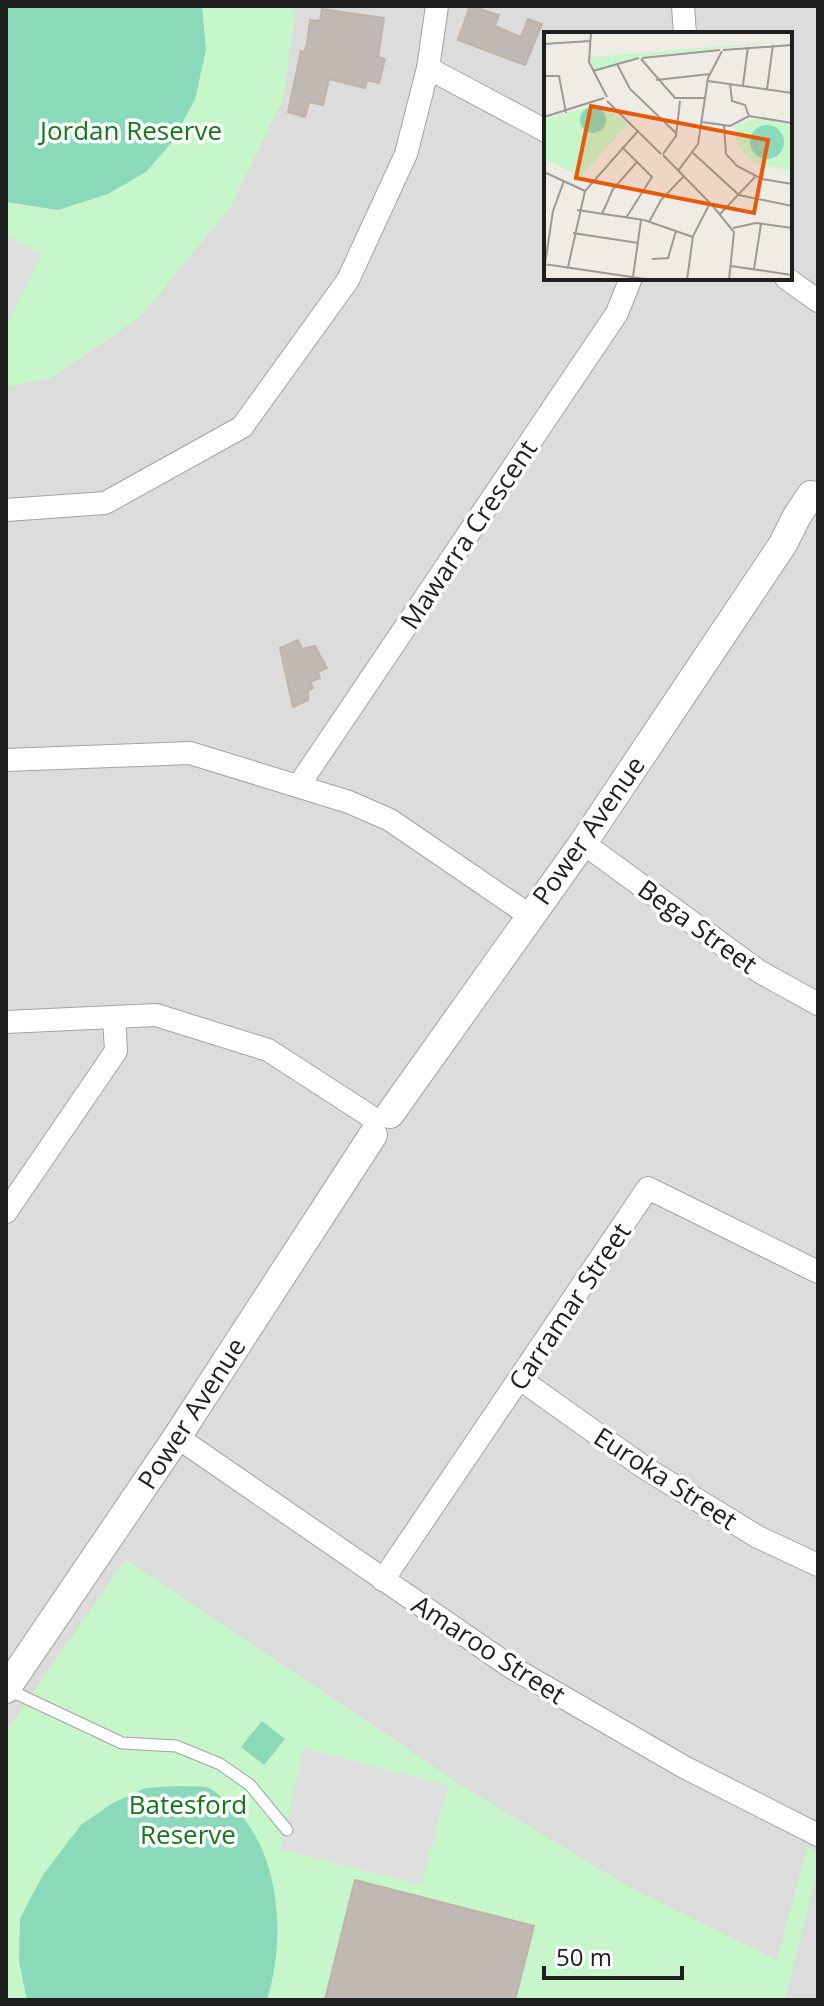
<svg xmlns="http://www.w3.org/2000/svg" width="824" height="2006" font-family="'Open Sans',sans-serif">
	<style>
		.residential { fill: #dddcdc; fill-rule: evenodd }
		.park { fill: #c7f6ca }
		.pitch { fill: #8ad9ba }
		.parking { fill: #dfdfdf }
		.building { fill: #c0b8b3; stroke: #c0b3aa; stroke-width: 2 }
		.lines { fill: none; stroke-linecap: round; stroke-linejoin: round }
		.service-casing { stroke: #a3a3a3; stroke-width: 13 }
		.minor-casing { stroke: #a3a3a3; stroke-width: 24 }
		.tertiary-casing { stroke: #a3a3a3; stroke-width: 30 }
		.service { stroke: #fff; stroke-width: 11 }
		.minor { stroke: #fff; stroke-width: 22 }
		.tertiary { stroke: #fff; stroke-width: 28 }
		.labels { text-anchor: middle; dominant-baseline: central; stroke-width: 7; stroke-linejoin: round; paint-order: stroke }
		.park-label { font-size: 26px; fill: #13781a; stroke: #fff }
		.street-label { font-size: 26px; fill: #1f1f1f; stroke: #fff }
		.inset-road { fill: none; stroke: #9c9a96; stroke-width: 2 }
		.view { fill: #e8590c; fill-opacity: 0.15; stroke: #e8590c; stroke-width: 4 }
		.inset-edge { fill: none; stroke: #1f1f1f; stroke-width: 4 }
	</style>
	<rect width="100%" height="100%" fill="#efece6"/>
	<path class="residential" d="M6,6h812v1994h-812zM546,34h244v244h-244z"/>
	<g class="park">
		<path d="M6,6h290l-13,94 -53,108 -90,109 -89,61 -45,9z"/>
		<path d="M126,1559l335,226 163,99 153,76 30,-113 11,5v16l-33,132h-779v-269z"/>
	</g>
	<g class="pitch">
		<path d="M6,6h196l4,44 -11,49 -22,42 -27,31 -38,22 -50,16 -52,-8z"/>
		<path d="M262,1721l23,18 -21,26 -23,-18z"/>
		<path d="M178,1786c9,1 23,-1 31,2 5,2 11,8 15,11 57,44 63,137 43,201h-240l-8,-39 1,-43 23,-43 38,-50 30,-21 34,-16z"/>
	</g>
	<g class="parking">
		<path d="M6,235l36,19 -36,72z"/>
		<path d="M304,1748l144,38 -27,99 -141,-36z"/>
	</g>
	<g class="building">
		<path d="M470,6l29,9 -4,11 26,11 7,-18 14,5 -17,41 -67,-25z"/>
		<path d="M322,9l62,9 -6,39 7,2 -6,24 -12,-3 -2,8 -36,-9 -6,26 -14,-3 -4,15 -17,-5 13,-61 3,1 3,-8 3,-24 10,1z"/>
		<path d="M298,640l4,9 13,-3 12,22 -9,4 2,6 -10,4 3,6 -5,3v9l-15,7 -13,-59z"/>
		<path d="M355,1880l179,46 -19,74h-190z"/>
	</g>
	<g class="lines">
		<defs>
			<path id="service" d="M7,1689l115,54 54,3 44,18 30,21 37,45"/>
			<g id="minor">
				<path d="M683,6l2,28"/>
				<path d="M428,68l118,63"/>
				<path d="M786,278l32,23"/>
				<path d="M6,510l99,-7 137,-76 106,-147 58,-126 22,-86 9,-62"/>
				<path d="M6,760l184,-7 159,49 41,18 139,95"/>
				<path d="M299,785l318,-472 14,-35"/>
				<path d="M583,843l177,129 58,32"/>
				<path d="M6,1022l150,-7 112,35 102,66"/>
				<path d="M6,1212l110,-161 -2,-34"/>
				<path d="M520,1379l125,89 113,69 60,28"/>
				<path d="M177,1437l334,230 173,100 134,68"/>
				<path d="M383,1580l265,-392 170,84"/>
			</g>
			<g id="tertiary">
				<path d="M390,1114l193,-271 200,-299 14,-28 14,-21"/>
				<path d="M6,1689l171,-252 196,-302"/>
			</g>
		</defs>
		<use href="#service" class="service-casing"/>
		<use href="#minor" class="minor-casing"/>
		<use href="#tertiary" class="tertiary-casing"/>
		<use href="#service" class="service"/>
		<use href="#minor" class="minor"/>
		<use href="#tertiary" class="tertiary"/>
	</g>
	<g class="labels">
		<g class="park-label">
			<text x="131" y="130">Jordan Reserve</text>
			<text x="188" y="1804">Batesford<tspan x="188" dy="30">Reserve</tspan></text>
		</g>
		<g class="street-label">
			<text transform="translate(468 534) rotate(-56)">Mawarra Crescent</text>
			<text transform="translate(588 830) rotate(-55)">Power Avenue</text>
			<text transform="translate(698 926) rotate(36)">Bega Street</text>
			<text transform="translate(569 1306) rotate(-56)">Carramar Street</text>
			<text transform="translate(191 1413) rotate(-57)">Power Avenue</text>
			<text transform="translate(666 1478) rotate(33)">Euroka Street</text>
			<text transform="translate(489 1649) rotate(33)">Amaroo Street</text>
		</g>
	</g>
	<g transform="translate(544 32)">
		<rect width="248" height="248" fill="#efece6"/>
		<path d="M242,9l-147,16 -45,13 -4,-13zM56,72l28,20 -46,51 8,6 -46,-22 1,-40zM210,87l38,5v51l-1,6 1,-10 -38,-8 -16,-16 -4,-21z" fill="#c7f6ca"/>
		<path d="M36 88a13 13 0 1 1 26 0a13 13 0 1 1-26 0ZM206 110a17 17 0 1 1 34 0a17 17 0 1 1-34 0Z" fill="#8ad9ba"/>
		<path class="inset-road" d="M47,0l-2,30 18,35M0,12l46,-3M179,18l69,-5M98,26l78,-8M97,27l34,39h30M73,32l13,25 46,44M49,39l46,-13M0,44h15l7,37M112,48l54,-6M164,49l84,12M186,52l2,17 13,4 4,11M199,53l5,-38M223,57l6,-44M63,69l54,53M0,85l60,-19M158,90l28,4 19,-10 43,7M180,93l2,29 11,12 25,13 30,5M78,115l30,30 -26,41M149,121l46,42 53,11M119,122l13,-18 4,-35M119,123l47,48M134,139l20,-27 10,-66 14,-27M0,140l41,19M168,173l22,27 -5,48M33,178l67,10 49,17M58,182l11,-25 24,-27M176,182l35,-37M105,190l12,-22 22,-23M189,196l23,-5 36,5M29,201l65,10M108,227l16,-1 8,-27M0,232l108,16M1,232l8,-53 11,-30M187,234l61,9M24,235l17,-76 53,-60M210,237l7,-45M89,245l8,-57M143,248l6,-44 16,-31"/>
		<path class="view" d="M47,74l177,34 -14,73 -178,-35z"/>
		<rect width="248" height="248" class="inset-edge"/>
	</g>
	<rect width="824" height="2006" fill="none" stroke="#1f1f1f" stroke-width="16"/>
	<path d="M544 1966v12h138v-12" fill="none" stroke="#1f1f1f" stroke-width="4"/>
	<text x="556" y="1966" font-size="24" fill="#1f1f1f" stroke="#ffffff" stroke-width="6" paint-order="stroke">50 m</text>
</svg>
